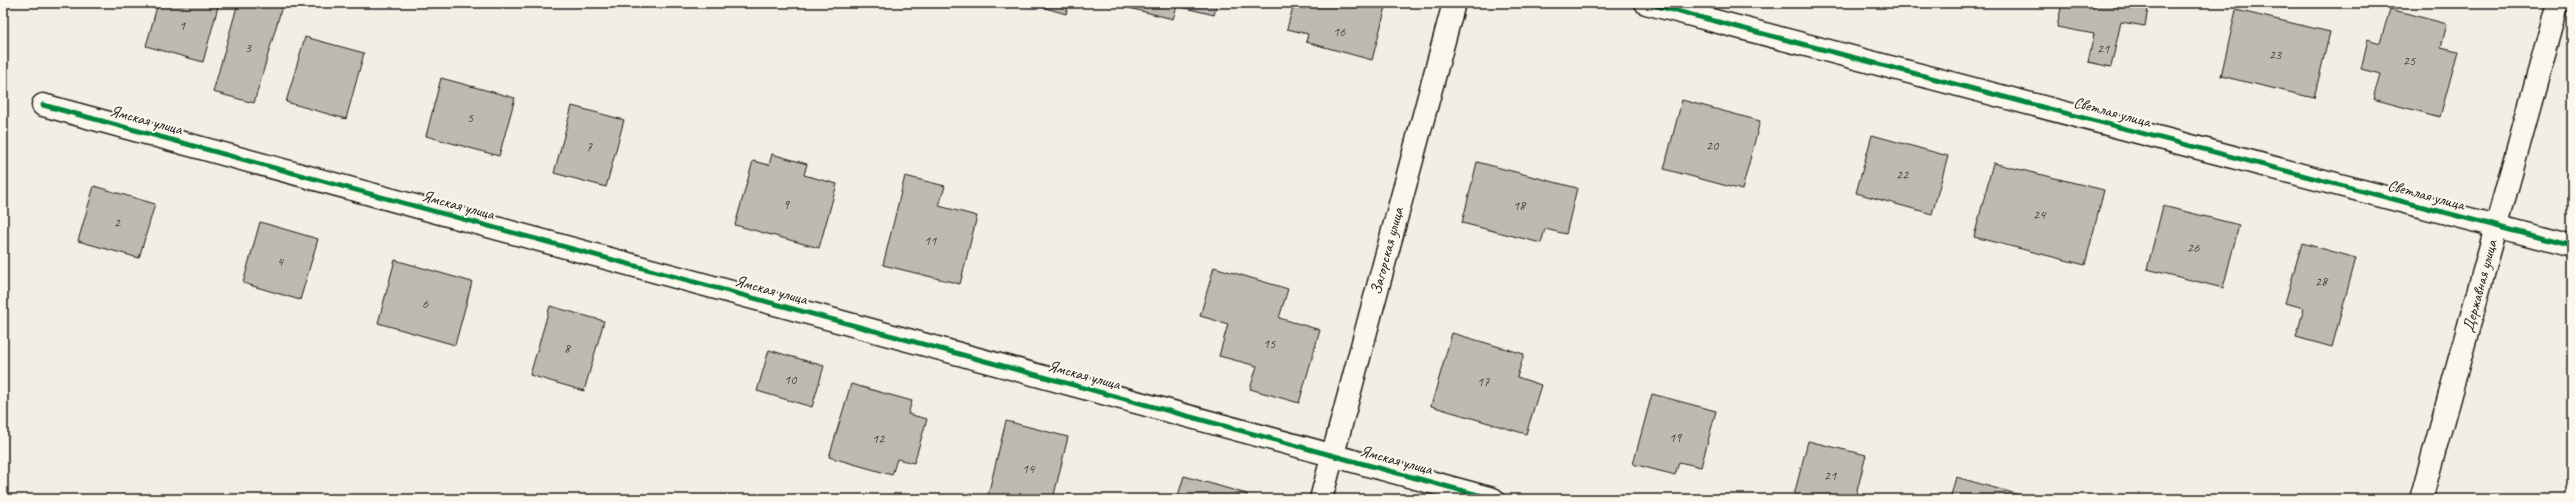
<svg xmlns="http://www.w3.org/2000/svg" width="2575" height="502" font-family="Caveat,sans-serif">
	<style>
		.building { fill: #bdbab1; stroke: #1c1c1c }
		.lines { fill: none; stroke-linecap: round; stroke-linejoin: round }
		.street-casing { stroke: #1c1c1c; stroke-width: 25 }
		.secondary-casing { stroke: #1c1c1c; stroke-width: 25 }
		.street { stroke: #fbf7ec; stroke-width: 22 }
		.secondary { stroke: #fbf7ec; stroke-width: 22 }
		.cycleway-casing { stroke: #fbf7ec; stroke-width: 8 }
		.cycleway { stroke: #00873e; stroke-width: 5 }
		.labels { text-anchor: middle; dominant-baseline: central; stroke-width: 4; stroke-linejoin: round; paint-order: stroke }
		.number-label { font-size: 14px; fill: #444441 }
		.street-label { font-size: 16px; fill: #1c1c1c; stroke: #fbf7ec }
	</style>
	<rect width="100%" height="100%" fill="#f2eee4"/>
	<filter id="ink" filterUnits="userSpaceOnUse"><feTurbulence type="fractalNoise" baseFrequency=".025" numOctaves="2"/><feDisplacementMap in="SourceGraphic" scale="8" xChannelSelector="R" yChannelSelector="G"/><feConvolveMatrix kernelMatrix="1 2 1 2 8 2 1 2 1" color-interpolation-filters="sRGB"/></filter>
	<g filter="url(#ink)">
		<g class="building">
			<path d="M158,3h61l-16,59 -57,-16z"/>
			<path d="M238,3h45l-29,100 -41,-11z"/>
			<path d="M1028,3h41l-3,11z"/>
			<path d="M1109,3h108l-3,12 -37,-9 -4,13z"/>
			<path d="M1294,3h93l-15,57 -66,-18 2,-8 -21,-5z"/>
			<path d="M2062,3h87l-4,23 -24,-4 -10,45 -23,-5 6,-28 -37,-7z"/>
			<path d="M2390,9l57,15 -6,23 17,4 -18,66 -67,-18 7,-25 -19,-5 7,-30 12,4z"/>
			<path d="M2236,10l94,22 -16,66 -93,-22z"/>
			<path d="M305,37l59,16 -18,66 -60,-17z"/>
			<path d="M441,78l74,20 -16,58 -73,-20z"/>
			<path d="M1682,100l78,21 -18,69 -78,-21z"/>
			<path d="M572,106l52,14 -18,67 -52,-14z"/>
			<path d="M1872,135l76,21 -16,58 -76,-21z"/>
			<path d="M772,154l35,10 -3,11 33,9 -18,64 -84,-23 18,-64 16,4z"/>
			<path d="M1477,162l100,26 -11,46 -21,-5 -4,14 -79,-20z"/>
			<path d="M1993,163l111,27 -19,75 -111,-28z"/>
			<path d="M905,176l40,10 -6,20 38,10 -17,68 -77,-19z"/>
			<path d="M94,186l61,18 -16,54 -61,-17z"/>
			<path d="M2163,206l76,19 -16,63 -76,-19z"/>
			<path d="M260,222l58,17 -18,61 -57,-17z"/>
			<path d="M2302,243l54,15 -24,89 -36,-10 8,-29 -19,-5z"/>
			<path d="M395,260l77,22 -17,63 -77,-22z"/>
			<path d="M1214,267l74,22 -9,29 41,12 -21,73 -49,-14 7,-23 -38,-10 9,-32 -28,-8z"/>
			<path d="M550,306l54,15 -20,70 -54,-16z"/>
			<path d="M1452,333l72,21 -7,23 24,8 -15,49 -95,-28z"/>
			<path d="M769,350l55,16 -12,41 -55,-16z"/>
			<path d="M851,384l61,17 -4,13 19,5 -13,44 -17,-4 -5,16 -63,-18z"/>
			<path d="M1652,394l64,17 -15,56 -22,-5 -4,13 -42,-11z"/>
			<path d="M1006,421l62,16 -15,62h-66z"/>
			<path d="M1808,441l58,14 -11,44h-45l-16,-4z"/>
			<path d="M1184,476l63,18 -1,5h-69z"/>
			<path d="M1956,477l64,18 -1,4h-69z"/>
		</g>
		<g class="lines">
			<defs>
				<g id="street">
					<path d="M1646,3l926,243"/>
					<path d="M43,105l1450,394"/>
					<path d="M1321,499l133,-496"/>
				</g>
				<path id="secondary" d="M2421,499l137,-496"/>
			</defs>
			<use href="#street" class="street-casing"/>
			<use href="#secondary" class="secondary-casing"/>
			<use href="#street" class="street"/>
			<use href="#secondary" class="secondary"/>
			<defs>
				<g id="cycleway">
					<path d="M1646,3l926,243"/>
					<path d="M43,105l1450,394"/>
				</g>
			</defs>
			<use href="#cycleway" class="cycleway-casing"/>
			<use href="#cycleway" class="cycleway"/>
		</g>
	</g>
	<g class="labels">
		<g class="number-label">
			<text x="182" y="25">1</text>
			<text x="1339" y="31">16</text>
			<text x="248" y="47">3</text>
			<text x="2103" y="48">21</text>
			<text x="2275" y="54">23</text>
			<text x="2409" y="60">25</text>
			<text x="470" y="117">5</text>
			<text x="1712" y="145">20</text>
			<text x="589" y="146">7</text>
			<text x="1902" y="174">22</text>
			<text x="786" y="204">9</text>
			<text x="1519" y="205">18</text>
			<text x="2039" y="214">24</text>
			<text x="117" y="222">2</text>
			<text x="930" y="240">11</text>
			<text x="2193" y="247">26</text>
			<text x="280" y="261">4</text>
			<text x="2321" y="281">28</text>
			<text x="425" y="303">6</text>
			<text x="1269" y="343">15</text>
			<text x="567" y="348">8</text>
			<text x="790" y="379">10</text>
			<text x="1483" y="381">17</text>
			<text x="1675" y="437">19</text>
			<text x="878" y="438">12</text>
			<text x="1028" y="468">14</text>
			<text x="1830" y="475">21</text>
		</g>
		<g class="street-label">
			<text transform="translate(2112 112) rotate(15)">Светлая улица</text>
			<text transform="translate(146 120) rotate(15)">Ямская улица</text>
			<text transform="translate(2426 195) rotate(15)">Светлая улица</text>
			<text transform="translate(458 205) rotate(15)">Ямская улица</text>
			<text transform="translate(1387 251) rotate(-75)">Загорская улица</text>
			<text transform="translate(2480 286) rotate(-75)">Державная улица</text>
			<text transform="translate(771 290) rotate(15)">Ямская улица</text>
			<text transform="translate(1084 375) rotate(15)">Ямская улица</text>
			<text transform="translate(1396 460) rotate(15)">Ямская улица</text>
		</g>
	</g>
	<rect width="2575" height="502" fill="none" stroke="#fbf7ec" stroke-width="16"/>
	<rect x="8" y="8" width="2559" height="486" fill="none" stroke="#1c1c1c" stroke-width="1.5" filter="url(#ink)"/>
</svg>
